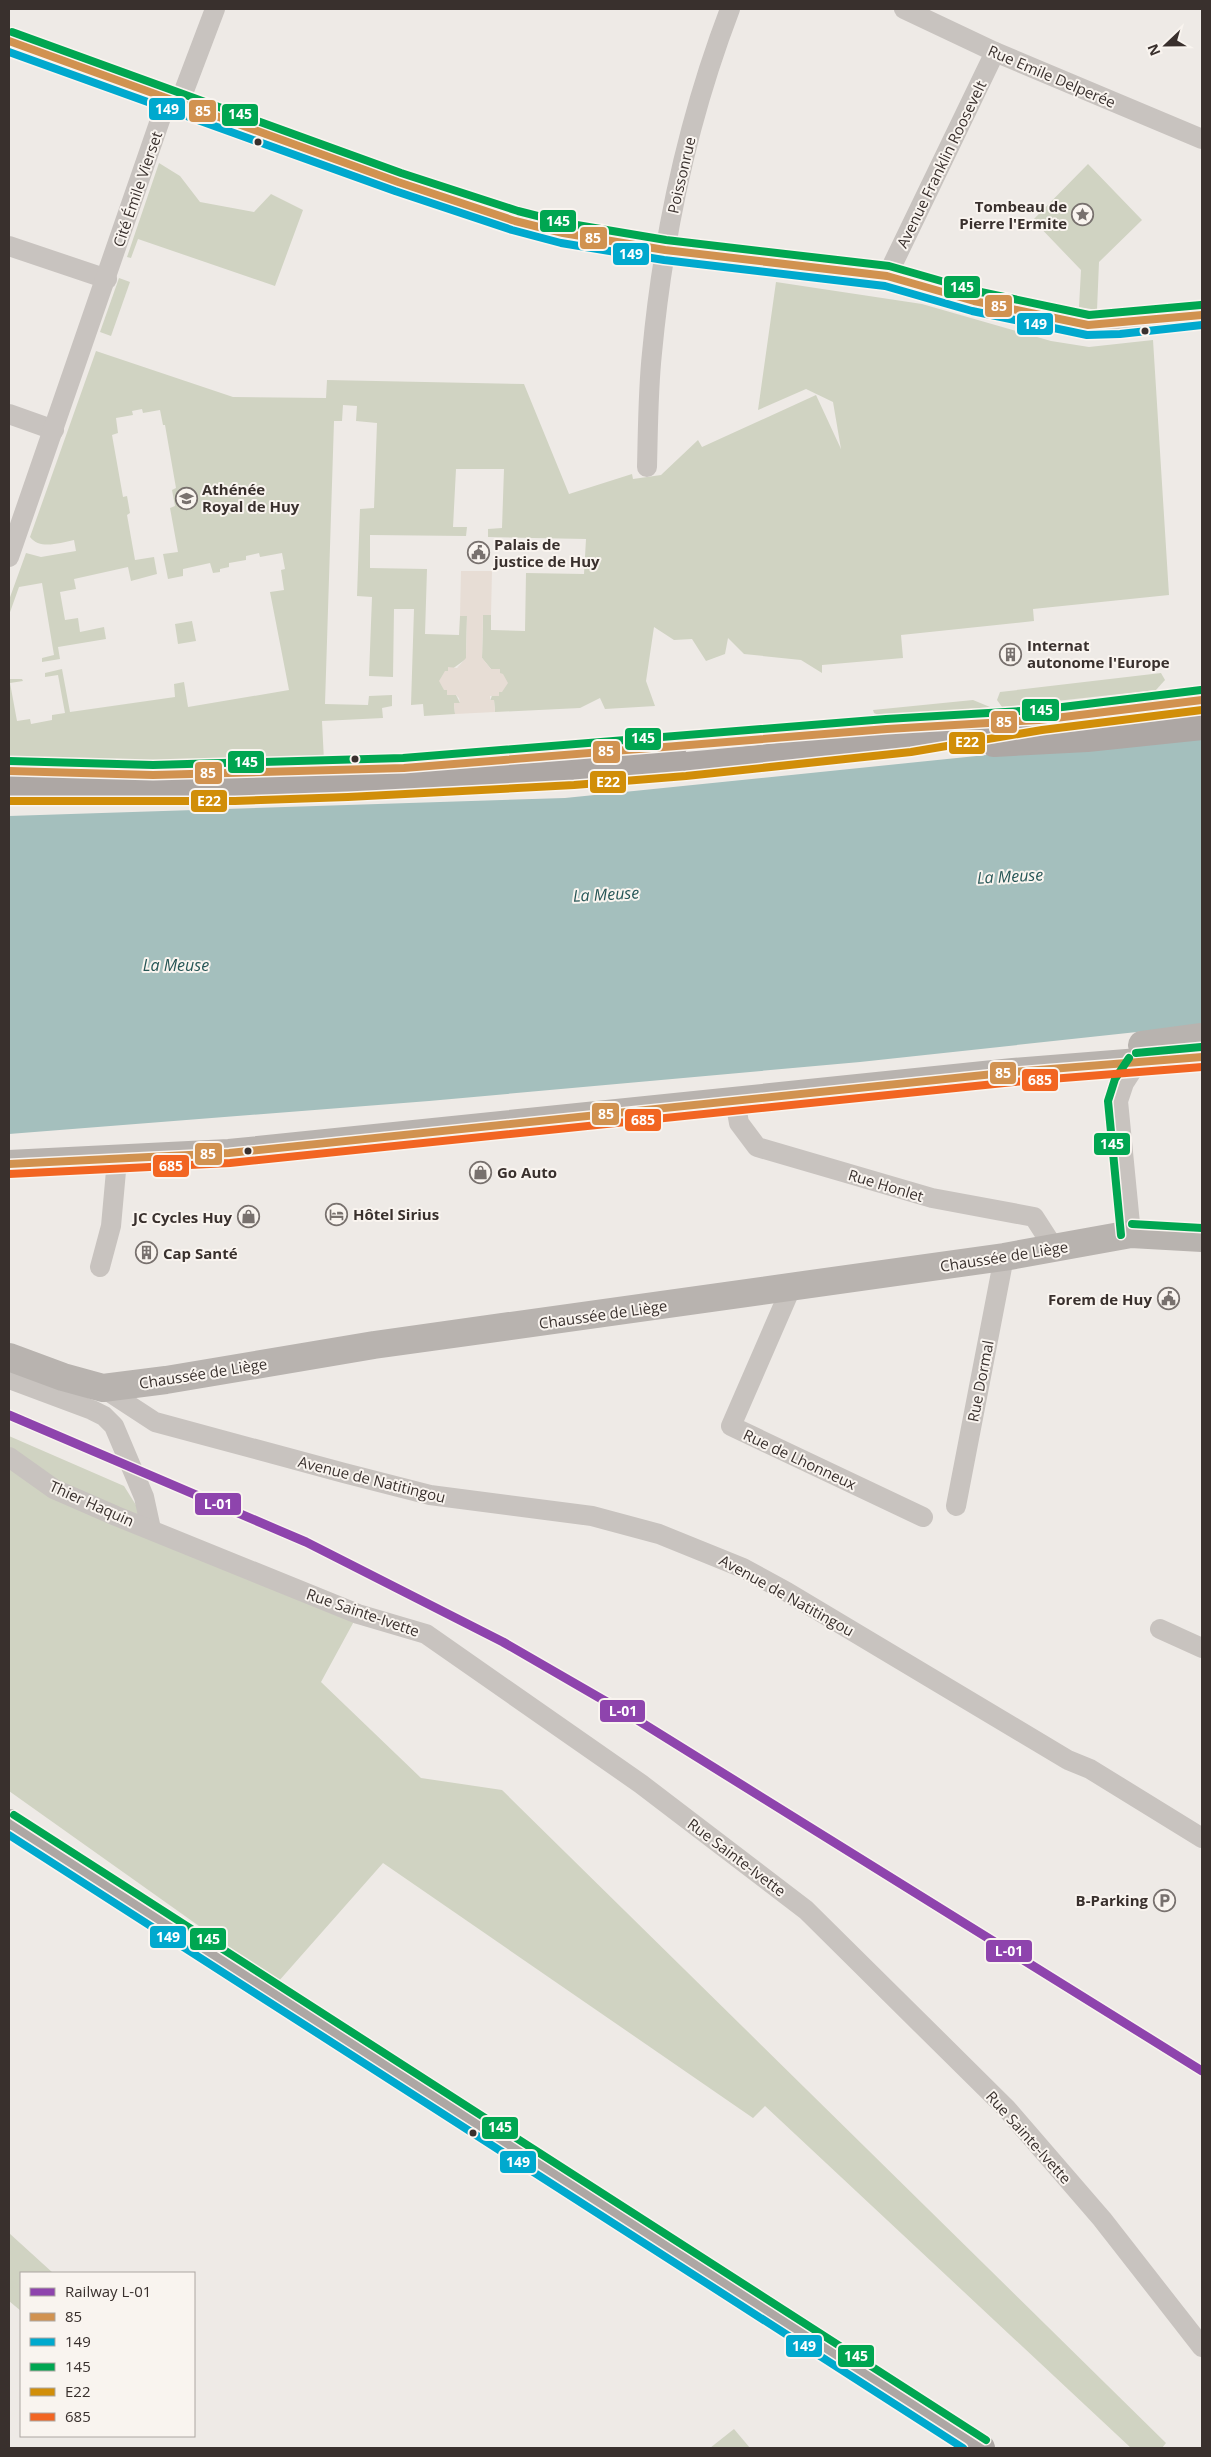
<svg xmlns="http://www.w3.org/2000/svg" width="1211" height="2457" font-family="'Open Sans',sans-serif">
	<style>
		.green { fill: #d0d3c2 }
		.plaza { fill: #e7ddd5 }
		.water { fill: #a4bfbd }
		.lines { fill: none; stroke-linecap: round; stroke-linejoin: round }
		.street { stroke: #c8c3bf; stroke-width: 20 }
		.secondary { stroke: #b8b3af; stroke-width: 28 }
		.primary { stroke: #ada7a4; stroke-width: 28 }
		.bus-1-casing { stroke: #f9f4ef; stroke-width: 11 }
		.bus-2-casing { stroke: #f9f4ef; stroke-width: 11 }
		.bus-3-casing { stroke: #f9f4ef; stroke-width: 11 }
		.bus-4-casing { stroke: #f9f4ef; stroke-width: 11 }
		.bus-5-casing { stroke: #f9f4ef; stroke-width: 11 }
		.bus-1 { stroke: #d19250; stroke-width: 8 }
		.bus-2 { stroke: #00a9ce; stroke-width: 8 }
		.bus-3 { stroke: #00a651; stroke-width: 8 }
		.bus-4 { stroke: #d18e09; stroke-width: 8 }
		.bus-5 { stroke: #f26522; stroke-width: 8 }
		.rail-1-casing { stroke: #f9f4ef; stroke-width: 12 }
		.rail-1 { stroke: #8e44ad; stroke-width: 9 }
		.bus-dot { fill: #39302d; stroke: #f9f4ef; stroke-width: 2 }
		.labels { text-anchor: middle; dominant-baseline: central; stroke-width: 4; stroke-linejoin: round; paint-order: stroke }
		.street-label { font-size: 15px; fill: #39302d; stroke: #f9f4ef }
		.poi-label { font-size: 15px; font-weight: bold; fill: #39302d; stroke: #f9f4ef; text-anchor: start }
		.water-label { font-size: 16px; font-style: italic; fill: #265656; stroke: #f9f4ef }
		.line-badge { stroke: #f9f4ef; stroke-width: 2 }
		.badge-label { font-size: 14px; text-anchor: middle; font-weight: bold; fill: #fff }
	</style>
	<rect width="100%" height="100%" fill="#eeeae6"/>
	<g class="green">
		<path d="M159,163l21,13 20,26 54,10 17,-18 32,16 -28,76 -137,-47 -7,19 -4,-1z"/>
		<path d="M1088,164l54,56 -43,42 -2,48 -18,-3 2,-37 -48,-50z"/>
		<path d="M119,278l11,4 -19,54 -11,-4z"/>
		<path d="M776,282l146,22 129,37 38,6 64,-7 16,255 -136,14 1,12 -133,14 2,23 -81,7v8l-21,-13 -57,-6 -16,-16 -3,16 -19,7 -14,-22 -18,1 -20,-13 -8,54 9,25 -50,3 -5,-11 -20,10 -85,4 -1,-12 -4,1 10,-27 -9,-5 -9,-11 1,-43h8v15l34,1 1,-58 58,1 2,-35 -98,-2v-8l14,-1 2,-59h-48l-3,58h14l-1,9 -96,-1v33l57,1 -2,65 34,1 1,-19h7l-1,43 -18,13 -1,18 9,5 4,8h-6l1,11 -31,2 -1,-12 -12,1 3,-96h-20l-1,68 -24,-1 3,-79 -15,-1 3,-87 14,-1 3,-85 -21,-2 1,-15 -14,-1 -1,16h-8l-9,283 43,1 1,-9 23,-1v11l-10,2 1,10 -61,3 2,40 -8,-1 -11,7 -296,-8v-80h13l1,2 -13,2 7,38 13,-2 1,5 21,-4v-5l13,-2 -7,-38 -13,2v-4l17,-4 8,43 105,-15 -1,-13 10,-2 4,25 101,-17 -19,-98 14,-2 -3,-20 4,-1 -3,-16 -22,4 -1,-4 -13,3v4l-17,3v4l-9,2v3l-7,1 -3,-10 -27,6v7l-15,3 -5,-25 15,-2 -8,-44 5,-2 -3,-16 4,-2 -11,-63h-2l-3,-15 -17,3 -1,-4 -10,2 1,4 -17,3 2,15 -6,2 11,62 4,-1 3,17 -3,2 8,45 19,-3 3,17 -26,7 -3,-14 -54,12 2,10 -16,3 5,28 13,-2 2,14 24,-5 2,12 -48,8 2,12 -18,3v-4l12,-3 -12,-72 -23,4 -10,28v-15l17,-47 15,4 35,-6 -2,-11c-15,3 -34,10 -44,-3l66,-186 137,46 93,1 1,-18 197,4 45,110 63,-20 1,5 28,-4 37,-35 4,7 114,-52 25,54 -8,-47 -27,-13 -48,21z"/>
		<path d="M192,621l4,20 -18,3 -3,-20z"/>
		<path d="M1161,673l4,7 -9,10 -154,17 -5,-7 3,-8z"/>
		<path d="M973,700l17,7 -107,10 -9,-4 -1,-3z"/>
		<path d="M9,1436l115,50 27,43 207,85 -37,68 100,96 81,12 664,653 -4,5h-31l-366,-342 -12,12 -370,-255 -105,119 -269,-191z"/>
		<path d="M9,2233l44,40h-32v38l-12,-10z"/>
		<path d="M734,2429l16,19h-40z"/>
	</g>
	<path class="plaza" d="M461,571h31l-1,44h-8l-1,43 9,11h9v4l3,1 5,9 -6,9h-3v4h-9v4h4l1,12 -40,2 -1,-11h6l-1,-5 -3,-3h-9v-5h-3l-5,-9 6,-10h3v-4l9,1 9,-10 1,-42h-7z"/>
	<path class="water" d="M1202,733v292l-342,37 -431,39 -420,33v-318l556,-18z"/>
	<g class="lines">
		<g class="street">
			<path d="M904,9l91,43 207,87"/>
			<path d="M9,41l389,141 117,39 48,12 102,17 222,26 87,25 114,24 31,-1 83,-9"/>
			<path d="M179,104l36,-95"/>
			<path d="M9,246l98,33"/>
			<path d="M887,276l108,-224"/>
			<path d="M9,414l45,16"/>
			<path d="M647,467c1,-38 1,-77 5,-114 11,-118 36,-234 78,-344"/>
			<path d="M9,557l158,-457"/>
			<path d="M735,1100l4,23 18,24 175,51 102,19 20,31"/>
			<path d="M1131,1234l-13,-133 6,-18 13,-20"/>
			<path d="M100,1267l11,-41 6,-66"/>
			<path d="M791,1288l-60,138 192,91"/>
			<path d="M9,1379l83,31 12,6 10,10 30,71 7,32"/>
			<path d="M103,1388l52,34 189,51 86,22 162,21 67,18 84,34 44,24 281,168 22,9 112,69"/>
			<path d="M9,1457l45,32 62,27 242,98 68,20 215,150 165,126 200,198 96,111 100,128"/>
			<path d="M956,1506l48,-249"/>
			<path d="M1160,1629l42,19"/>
		</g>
		<g class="secondary">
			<path d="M1142,1045l60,-8"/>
			<path d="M9,1164l220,-11 784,-81 189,-15"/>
			<path d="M9,1357l54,20 40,11 63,-8 208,-35 630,-88 127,-23 71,4"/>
		</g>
		<g class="primary">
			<path d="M994,743l93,-5 115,-12"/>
			<path d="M492,761l181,-15"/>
			<path d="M9,771l45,1"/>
			<path d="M9,791c301,5 602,-12 901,-49 44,-6 87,-16 131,-22 54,-7 107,-13 161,-20"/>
			<path d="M9,1823l972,625"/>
		</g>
		<defs>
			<g id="bus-1">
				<path d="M9,41l389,141 117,39 48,12 102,17 222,26 87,25 114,24 114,-10"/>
				<path d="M9,771l144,4 251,-7 483,-39 152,-9 163,-20"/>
				<path d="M9,1164l220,-11 784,-81 189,-15"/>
			</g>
			<g id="bus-2">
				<path d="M9,52l386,139 117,39 49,13 103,17 221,26 87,25 115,24 33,-1 82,-9"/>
				<path d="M9,1835l954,613"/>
			</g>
			<g id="bus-3">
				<path d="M12,32l389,141 117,38 47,12 101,17 223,26 87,25 113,24 112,-10"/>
				<path d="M9,761l144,4 250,-7 483,-39 152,-9 163,-20"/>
				<path d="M1136,1053l65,-6"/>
				<path d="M1132,1224l70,4"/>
				<path d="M1121,1235l-13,-134 7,-22 14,-21"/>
				<path d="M14,1815l972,625"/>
			</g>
			<path id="bus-4" d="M9,801h226l113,-4 226,-12 112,-9 225,-24 131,-22 160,-20"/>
			<path id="bus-5" d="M9,1174l221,-11 784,-81 188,-15"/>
		</defs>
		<use href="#bus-1" class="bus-1-casing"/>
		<use href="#bus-2" class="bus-2-casing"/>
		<use href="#bus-3" class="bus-3-casing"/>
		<use href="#bus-4" class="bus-4-casing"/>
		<use href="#bus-5" class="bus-5-casing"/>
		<use href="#bus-1" class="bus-1"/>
		<use href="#bus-2" class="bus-2"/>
		<use href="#bus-3" class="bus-3"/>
		<use href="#bus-4" class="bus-4"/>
		<use href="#bus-5" class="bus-5"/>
		<defs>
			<path id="rail-1" d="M9,1415l297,127 197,100 128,74 571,355"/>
		</defs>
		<use href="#rail-1" class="rail-1-casing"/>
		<use href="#rail-1" class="rail-1"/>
	</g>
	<defs>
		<symbol id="sight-ring" viewBox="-11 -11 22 22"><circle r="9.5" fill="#f9f4ef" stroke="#78716e" stroke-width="1.5"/><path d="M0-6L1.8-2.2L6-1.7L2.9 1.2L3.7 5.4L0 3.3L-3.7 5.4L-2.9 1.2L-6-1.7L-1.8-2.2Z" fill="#78716e"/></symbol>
		<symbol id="school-ring" viewBox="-11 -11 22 22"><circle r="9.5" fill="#f9f4ef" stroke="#78716e" stroke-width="1.5"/><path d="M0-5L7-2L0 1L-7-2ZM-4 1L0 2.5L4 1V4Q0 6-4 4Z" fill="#78716e"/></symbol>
		<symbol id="civic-ring" viewBox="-11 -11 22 22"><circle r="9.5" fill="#f9f4ef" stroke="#78716e" stroke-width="1.5"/><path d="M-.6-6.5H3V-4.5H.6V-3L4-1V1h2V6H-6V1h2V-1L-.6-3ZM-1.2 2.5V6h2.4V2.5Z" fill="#78716e"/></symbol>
		<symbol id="building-ring" viewBox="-11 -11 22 22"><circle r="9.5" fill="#f9f4ef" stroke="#78716e" stroke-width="1.5"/><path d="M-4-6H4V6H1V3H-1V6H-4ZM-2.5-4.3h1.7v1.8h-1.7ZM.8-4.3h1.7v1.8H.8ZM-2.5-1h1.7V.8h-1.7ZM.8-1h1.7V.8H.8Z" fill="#78716e"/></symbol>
		<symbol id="shop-ring" viewBox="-11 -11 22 22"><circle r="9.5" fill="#f9f4ef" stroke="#78716e" stroke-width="1.5"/><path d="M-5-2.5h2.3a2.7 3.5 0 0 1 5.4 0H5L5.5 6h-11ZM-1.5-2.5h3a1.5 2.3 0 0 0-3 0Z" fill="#78716e"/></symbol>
		<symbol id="hotel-ring" viewBox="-11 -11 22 22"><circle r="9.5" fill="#f9f4ef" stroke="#78716e" stroke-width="1.5"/><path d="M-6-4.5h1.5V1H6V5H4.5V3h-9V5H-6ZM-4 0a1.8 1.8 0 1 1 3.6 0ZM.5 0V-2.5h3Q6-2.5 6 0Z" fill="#78716e"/></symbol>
		<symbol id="parking-ring" viewBox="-11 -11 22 22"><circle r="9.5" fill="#f9f4ef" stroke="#78716e" stroke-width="1.5"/><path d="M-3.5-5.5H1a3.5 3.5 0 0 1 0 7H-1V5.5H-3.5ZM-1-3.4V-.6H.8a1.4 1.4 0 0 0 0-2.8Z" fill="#78716e"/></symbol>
	</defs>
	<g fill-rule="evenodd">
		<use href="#sight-ring" x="1070" y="202" width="25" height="25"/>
		<use href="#school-ring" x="174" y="486" width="25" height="25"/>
		<use href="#civic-ring" x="466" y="540" width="25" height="25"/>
		<use href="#building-ring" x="998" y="642" width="25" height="25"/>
		<use href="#shop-ring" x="468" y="1160" width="25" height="25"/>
		<use href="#hotel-ring" x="324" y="1202" width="25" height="25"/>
		<use href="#shop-ring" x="236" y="1204" width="25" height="25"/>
		<use href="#building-ring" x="134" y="1240" width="25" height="25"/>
		<use href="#civic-ring" x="1156" y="1286" width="25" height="25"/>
		<use href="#parking-ring" x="1152" y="1888" width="25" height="25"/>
	</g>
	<g class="bus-dot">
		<circle cx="258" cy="142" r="4.5"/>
		<circle cx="1145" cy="331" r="4.5"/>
		<circle cx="355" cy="759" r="4.5"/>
		<circle cx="248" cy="1151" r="4.5"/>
		<circle cx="473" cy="2133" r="4.5"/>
	</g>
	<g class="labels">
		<g class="street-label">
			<text transform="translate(1052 76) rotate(23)">Rue Emile Delperée</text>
			<text transform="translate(941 164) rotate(-64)">Avenue Franklin Roosevelt</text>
			<text transform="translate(681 175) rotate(-77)">Poissonrue</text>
			<text transform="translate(137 189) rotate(-71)">Cité Émile Vierset</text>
			<text transform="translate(886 1185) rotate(17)">Rue Honlet</text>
			<text transform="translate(1004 1256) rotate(-9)">Chaussée de Liège</text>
			<text transform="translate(603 1314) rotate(-8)">Chaussée de Liège</text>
			<text transform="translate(203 1373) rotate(-9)">Chaussée de Liège</text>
			<text transform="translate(980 1381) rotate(-79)">Rue Dormal</text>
			<text transform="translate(800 1459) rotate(25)">Rue de Lhonneux</text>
			<text transform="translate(372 1479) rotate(14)">Avenue de Natitingou</text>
			<text transform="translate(92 1503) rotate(24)">Thier Haquin</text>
			<text transform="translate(787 1595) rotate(29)">Avenue de Natitingou</text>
			<text transform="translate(363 1612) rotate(19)">Rue Sainte-Ivette</text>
			<text transform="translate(737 1857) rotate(37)">Rue Sainte-Ivette</text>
			<text transform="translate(1029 2137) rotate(48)">Rue Sainte-Ivette</text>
		</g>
		<g class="poi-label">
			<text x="1067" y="206" text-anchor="end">Tombeau de<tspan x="1067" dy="17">Pierre l'Ermite</tspan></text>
			<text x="202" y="489">Athénée<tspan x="202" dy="17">Royal de Huy</tspan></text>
			<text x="494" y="544">Palais de<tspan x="494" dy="17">justice de Huy</tspan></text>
			<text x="1027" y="645">Internat<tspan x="1027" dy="17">autonome l'Europe</tspan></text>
			<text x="497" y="1172">Go Auto</text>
			<text x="353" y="1214">Hôtel Sirius</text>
			<text x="232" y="1217" text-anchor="end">JC Cycles Huy</text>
			<text x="163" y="1253">Cap Santé</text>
			<text x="1152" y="1299" text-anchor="end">Forem de Huy</text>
			<text x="1148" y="1900" text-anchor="end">B-Parking</text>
		</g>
		<g class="water-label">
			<text transform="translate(1010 876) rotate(-3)">La Meuse</text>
			<text transform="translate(606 894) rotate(-3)">La Meuse</text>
			<text x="176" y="965">La Meuse</text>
		</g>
	</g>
	<g class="line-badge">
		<rect x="148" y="97" width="38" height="24" rx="5" fill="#00a9ce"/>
		<rect x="188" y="99" width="29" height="24" rx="5" fill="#d19250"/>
		<rect x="221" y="103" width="38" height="24" rx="5" fill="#00a651"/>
		<rect x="539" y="209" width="38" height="24" rx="5" fill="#00a651"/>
		<rect x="579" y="226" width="29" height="24" rx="5" fill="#d19250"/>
		<rect x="612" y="242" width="38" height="24" rx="5" fill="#00a9ce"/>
		<rect x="943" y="275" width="38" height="24" rx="5" fill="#00a651"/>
		<rect x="984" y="294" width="29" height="24" rx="5" fill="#d19250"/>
		<rect x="1016" y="312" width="38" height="24" rx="5" fill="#00a9ce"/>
		<rect x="1021" y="698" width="39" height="24" rx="5" fill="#00a651"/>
		<rect x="990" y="710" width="28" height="24" rx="5" fill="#d19250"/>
		<rect x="624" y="727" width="38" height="24" rx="5" fill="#00a651"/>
		<rect x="948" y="731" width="38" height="24" rx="5" fill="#d18e09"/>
		<rect x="592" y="740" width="29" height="24" rx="5" fill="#d19250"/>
		<rect x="227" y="750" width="38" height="24" rx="5" fill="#00a651"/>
		<rect x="194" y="761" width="29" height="24" rx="5" fill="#d19250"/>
		<rect x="589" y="770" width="38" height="24" rx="5" fill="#d18e09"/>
		<rect x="190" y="789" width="38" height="24" rx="5" fill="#d18e09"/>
		<rect x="989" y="1061" width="28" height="24" rx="5" fill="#d19250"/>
		<rect x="1021" y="1068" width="38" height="24" rx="5" fill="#f26522"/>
		<rect x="591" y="1102" width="29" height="24" rx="5" fill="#d19250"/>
		<rect x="624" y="1108" width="38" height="24" rx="5" fill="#f26522"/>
		<rect x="1093" y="1132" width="38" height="24" rx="5" fill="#00a651"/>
		<rect x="194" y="1142" width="29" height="24" rx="5" fill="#d19250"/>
		<rect x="152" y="1154" width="38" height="24" rx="5" fill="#f26522"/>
		<rect x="194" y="1492" width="48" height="24" rx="5" fill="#8e44ad"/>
		<rect x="599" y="1699" width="47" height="24" rx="5" fill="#8e44ad"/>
		<rect x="149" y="1925" width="38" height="24" rx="5" fill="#00a9ce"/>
		<rect x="189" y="1927" width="38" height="24" rx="5" fill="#00a651"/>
		<rect x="985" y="1939" width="48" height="24" rx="5" fill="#8e44ad"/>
		<rect x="481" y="2116" width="38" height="24" rx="5" fill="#00a651"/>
		<rect x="499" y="2150" width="38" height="24" rx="5" fill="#00a9ce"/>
		<rect x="785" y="2334" width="38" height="24" rx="5" fill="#00a9ce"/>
		<rect x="837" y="2344" width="38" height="24" rx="5" fill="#00a651"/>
	</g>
	<g class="badge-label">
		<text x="167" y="114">149</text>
		<text x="203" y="116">85</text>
		<text x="240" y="119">145</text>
		<text x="558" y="226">145</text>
		<text x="593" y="243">85</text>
		<text x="631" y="259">149</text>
		<text x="962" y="292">145</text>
		<text x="999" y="311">85</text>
		<text x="1035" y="329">149</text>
		<text x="1041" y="715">145</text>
		<text x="1004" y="727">85</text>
		<text x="643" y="743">145</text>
		<text x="967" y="747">E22</text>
		<text x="606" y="756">85</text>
		<text x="246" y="767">145</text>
		<text x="208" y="778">85</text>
		<text x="608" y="787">E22</text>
		<text x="209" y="806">E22</text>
		<text x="1003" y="1078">85</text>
		<text x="1040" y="1085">685</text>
		<text x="606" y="1119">85</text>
		<text x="643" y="1125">685</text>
		<text x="1112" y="1149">145</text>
		<text x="208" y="1159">85</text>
		<text x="171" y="1171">685</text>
		<text x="218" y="1509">L-01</text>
		<text x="623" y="1716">L-01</text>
		<text x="168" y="1942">149</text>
		<text x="208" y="1944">145</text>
		<text x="1009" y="1956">L-01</text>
		<text x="500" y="2132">145</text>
		<text x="518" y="2167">149</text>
		<text x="804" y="2351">149</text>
		<text x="856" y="2361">145</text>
	</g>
	<rect width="1211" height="2457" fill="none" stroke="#39302d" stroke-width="20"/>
	<rect x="20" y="2272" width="175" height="165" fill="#f9f4ef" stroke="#aca6a1"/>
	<rect x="30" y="2288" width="25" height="8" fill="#8e44ad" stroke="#aca6a1"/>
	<text x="65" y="2297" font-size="15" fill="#39302d">Railway L-01</text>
	<rect x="30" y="2313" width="25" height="8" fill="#d19250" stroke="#aca6a1"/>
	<text x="65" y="2322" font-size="15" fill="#39302d">85</text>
	<rect x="30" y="2338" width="25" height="8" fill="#00a9ce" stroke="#aca6a1"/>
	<text x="65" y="2347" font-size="15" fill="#39302d">149</text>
	<rect x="30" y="2363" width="25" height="8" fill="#00a651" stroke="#aca6a1"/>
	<text x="65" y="2372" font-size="15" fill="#39302d">145</text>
	<rect x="30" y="2388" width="25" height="8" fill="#d18e09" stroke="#aca6a1"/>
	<text x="65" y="2397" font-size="15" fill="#39302d">E22</text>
	<rect x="30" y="2413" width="25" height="8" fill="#f26522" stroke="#aca6a1"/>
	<text x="65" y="2422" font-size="15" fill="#39302d">685</text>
	<g transform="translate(1166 45) rotate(248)" stroke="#f9f4ef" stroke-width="4" paint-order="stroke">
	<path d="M0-4L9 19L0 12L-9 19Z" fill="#39302d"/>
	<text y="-8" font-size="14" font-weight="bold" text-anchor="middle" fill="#39302d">N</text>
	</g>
</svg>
